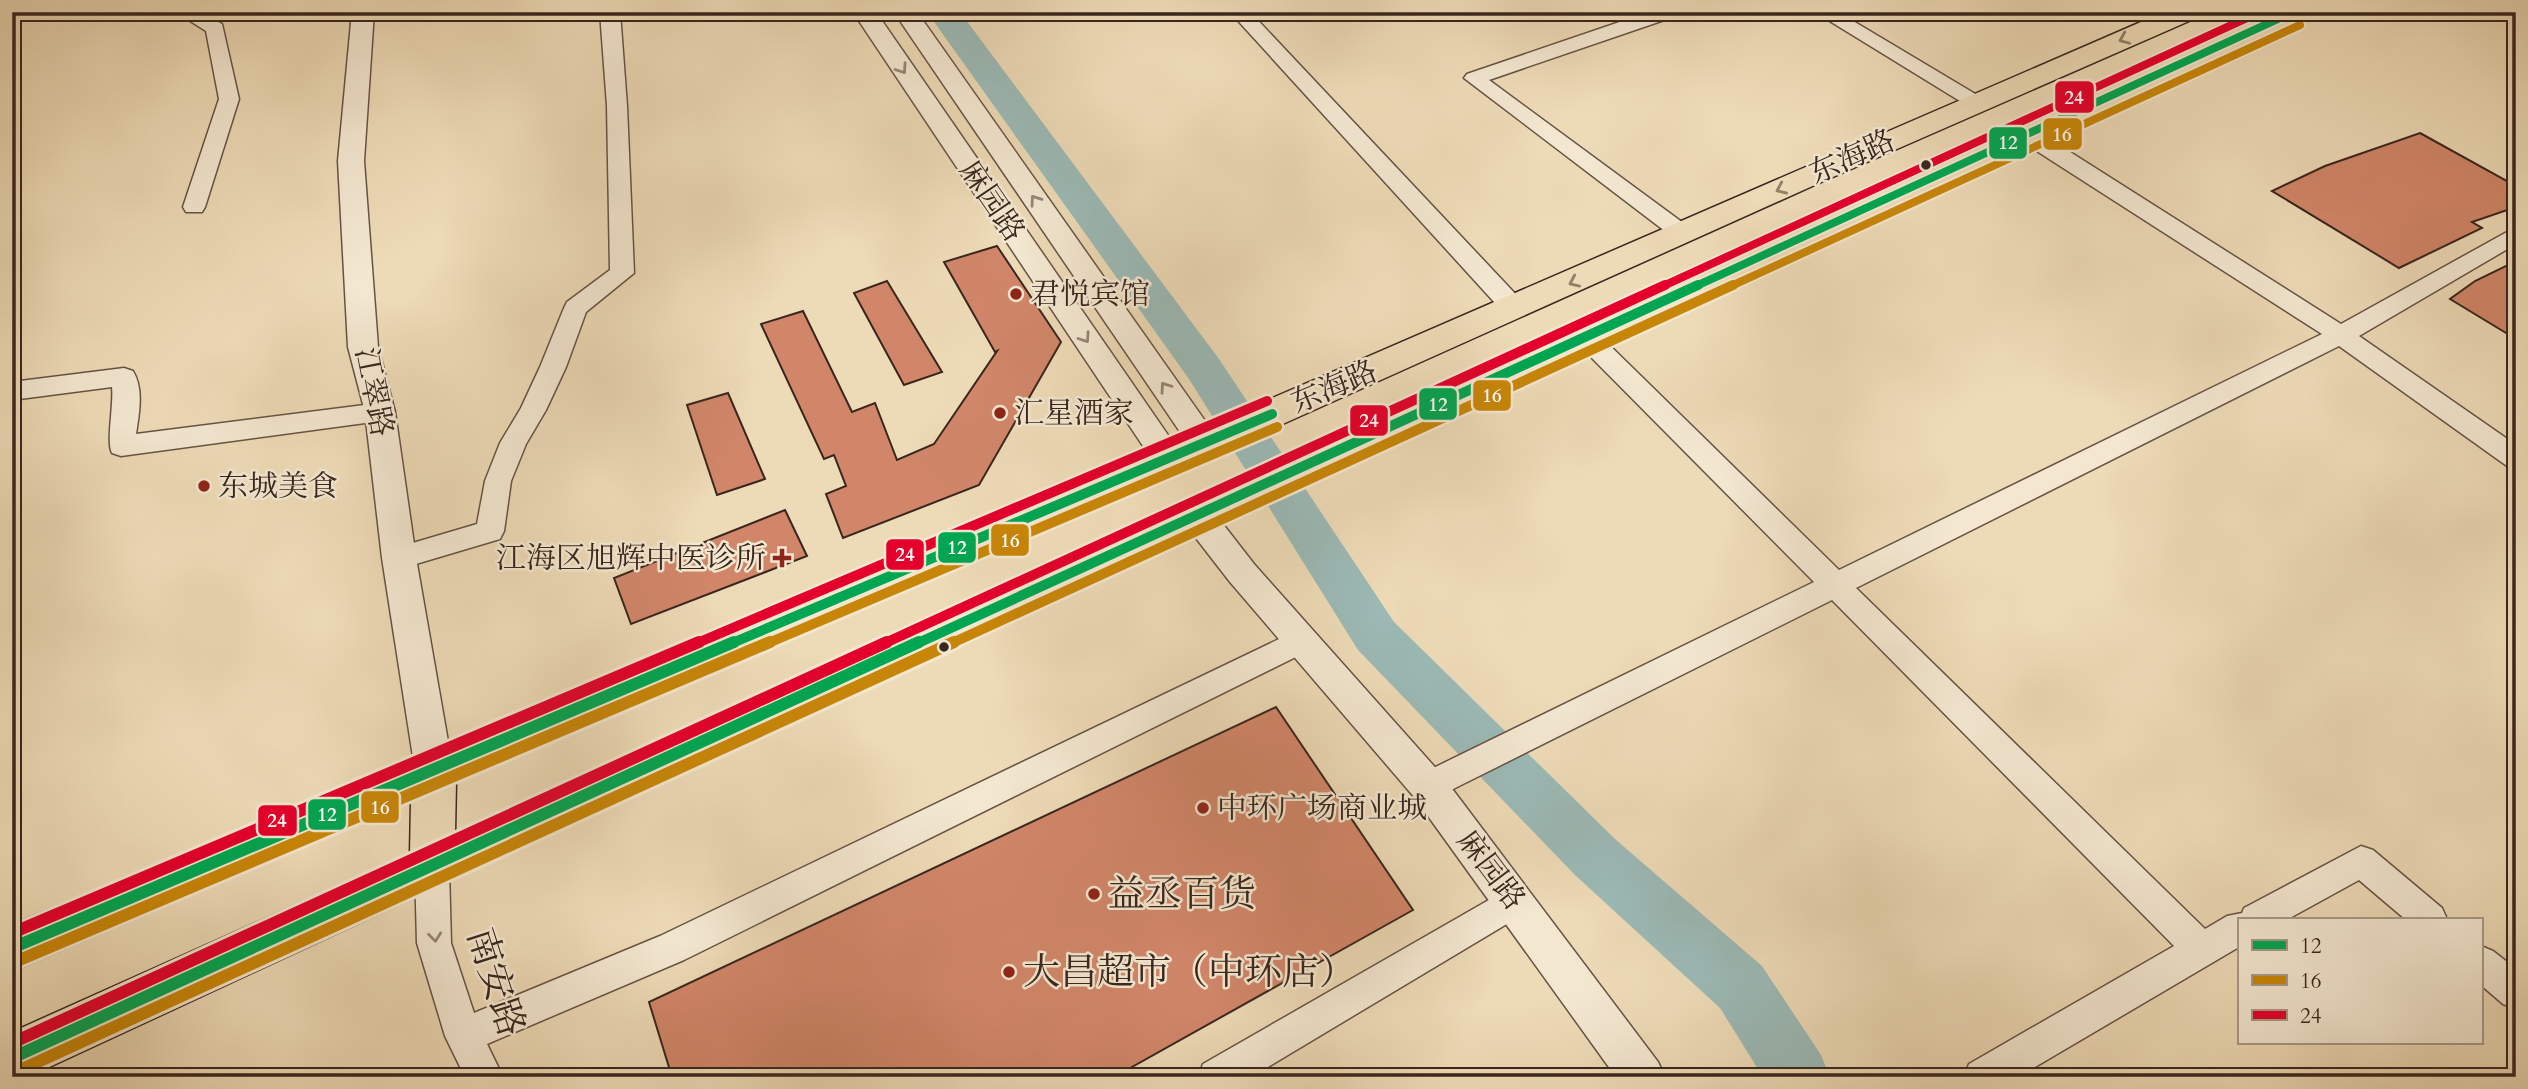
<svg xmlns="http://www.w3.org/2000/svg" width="2528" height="1089" font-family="Cardo,'Noto Serif SC',serif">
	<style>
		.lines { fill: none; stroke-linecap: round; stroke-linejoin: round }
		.river { fill: #9bb9b5; fill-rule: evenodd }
		.building { fill: #d18669; stroke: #39261e; stroke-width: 2 }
		.minor-casing { stroke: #665344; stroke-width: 3 }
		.tertiary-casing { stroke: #665344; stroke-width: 3 }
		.primary-casing { stroke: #39261e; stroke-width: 3 }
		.minor { fill: #f3e7d0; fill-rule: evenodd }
		.tertiary { fill: #f3e7d0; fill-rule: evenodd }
		.primary { fill: #eddab6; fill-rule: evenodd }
		.bus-1-far2-casing { stroke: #f3e7d0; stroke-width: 12 }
		.bus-1-far1-casing { stroke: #f3e7d0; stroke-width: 15 }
		.bus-1-casing { stroke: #f3e7d0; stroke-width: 18 }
		.bus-2-far2-casing { stroke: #f3e7d0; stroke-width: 12 }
		.bus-2-far1-casing { stroke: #f3e7d0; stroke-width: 15 }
		.bus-2-casing { stroke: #f3e7d0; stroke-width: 18 }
		.bus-3-far2-casing { stroke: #f3e7d0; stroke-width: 12 }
		.bus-3-far1-casing { stroke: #f3e7d0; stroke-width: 15 }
		.bus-3-casing { stroke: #f3e7d0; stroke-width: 18 }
		.bus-1-far2 { stroke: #00a651; stroke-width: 8 }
		.bus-1-far1 { stroke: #00a651; stroke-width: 10 }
		.bus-1 { stroke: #00a651; stroke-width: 12 }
		.bus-2-far2 { stroke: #c88608; stroke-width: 8 }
		.bus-2-far1 { stroke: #c88608; stroke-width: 10 }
		.bus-2 { stroke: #c88608; stroke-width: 12 }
		.bus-3-far2 { stroke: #e4002b; stroke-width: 8 }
		.bus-3-far1 { stroke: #e4002b; stroke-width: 10 }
		.bus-3 { stroke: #e4002b; stroke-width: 12 }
		.oneway { stroke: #93806a }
		.oneway2 { stroke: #968677 }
		.bus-dot { fill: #39261e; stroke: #f3e7d0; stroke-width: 2.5 }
		.poi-dot { fill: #8f2418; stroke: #f3e7d0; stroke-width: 2.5 }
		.labels { text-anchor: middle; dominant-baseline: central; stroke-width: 5; stroke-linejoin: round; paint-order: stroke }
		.street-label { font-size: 30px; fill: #39261e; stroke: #f3e7d0 }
		.poi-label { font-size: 30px; fill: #39261e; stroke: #f3e7d0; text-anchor: start }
		.near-poi-label { font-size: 37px; fill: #39261e; stroke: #f3e7d0; text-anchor: start }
		.near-street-label { font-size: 37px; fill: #39261e; stroke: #f3e7d0 }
		.line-badge { stroke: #f3e7d0; stroke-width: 2.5 }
		.badge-label { font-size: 19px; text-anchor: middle; font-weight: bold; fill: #fff }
	</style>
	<rect width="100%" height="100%" fill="#eddab6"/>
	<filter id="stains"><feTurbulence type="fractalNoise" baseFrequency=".00286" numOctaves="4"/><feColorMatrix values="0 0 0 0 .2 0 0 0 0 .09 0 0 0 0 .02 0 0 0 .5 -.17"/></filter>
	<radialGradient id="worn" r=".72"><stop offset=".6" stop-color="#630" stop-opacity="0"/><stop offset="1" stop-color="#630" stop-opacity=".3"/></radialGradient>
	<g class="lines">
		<path class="river" d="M927,12h33l259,347 175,263 221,217 147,127 59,89 9,22h-67l-43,-69 -145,-133 -217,-225 -169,-271z"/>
	</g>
	<g class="building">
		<path d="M2420,133l96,53v21l-44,15 10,6 -83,40 -127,-77 53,-25z"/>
		<path d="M997,246l64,96 -82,143 -136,53 -17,-44 20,-8 -12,-31 -10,4 -63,-135 42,-13 49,101 23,-9 22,57 37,-16 63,-93 -2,1 -51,-90z"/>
		<path d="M2516,261v78l-66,-40 25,-18z"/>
		<path d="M887,281l55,91 -38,13 -50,-92z"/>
		<path d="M728,393l37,86 -48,16 -30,-90z"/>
		<path d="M785,510l22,46 -176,68 -17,-46z"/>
		<path d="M1276,707l137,203 -299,167h-442l-23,-75z"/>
	</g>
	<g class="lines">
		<defs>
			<g id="minor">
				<path d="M176,12h24l22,12 17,75 -34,108 -3,5h-16l-3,-5 36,-108 -13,-68z"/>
				<path d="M600,12h20l7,94 7,167 -48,39 -20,55 -20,43 -20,34 -15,37 -7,50 -4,8 -101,30 -10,-3 -4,-8 4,-8 88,-26 8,-43 15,-38 21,-35 19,-41 24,-59 3,-6 43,-32 -3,-164z"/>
				<path d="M1230,12h20l273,290 3,6 -3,6 -9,2 -9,-2z"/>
				<path d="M1649,12h29l-2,4 -187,64 201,148 3,5 -3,5 -8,2 -8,-2 -210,-160 3,-4z"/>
				<path d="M1815,12h23l144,86 3,4 -3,4h-14z"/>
				<path d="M2029,130l8,1 304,193 175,-97v17l-157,92 157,109v24l-9,-3 -168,-120 -483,242 349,341 22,-13 15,-3 2,-5 117,-62 12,4 69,58 5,11h-42l-46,-39 -71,39h-49v28l-221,130h-54l5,-13 205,-118 -342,-346 -393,196 -11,4 -11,-4 -5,-10 5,-10 397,-194 -238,-240 -3,-6 3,-6 9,-2 9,2 245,240 483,-236 -301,-193 -3,-5 3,-5z"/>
				<path d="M124,368l9,3c11,18 6,43 3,63l244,-31 9,2 4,7 -4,7 -9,2 -259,35 -9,-3c-6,-11 2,-48 0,-66l-100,13v-18z"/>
				<path d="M1302,628l10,3 5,9 -5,9 -628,311 -197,84 16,33h-38l-20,-41 -28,-93 -2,-74 5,-11 12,-4 12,4 5,11 2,74 23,70 186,-77z"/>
				<path d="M1515,885l12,5 5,11 -5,11 -276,165h-53l5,-13z"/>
				<path d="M2481,946l12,5 23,18v40l-13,-5 -22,-19z"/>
			</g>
			<g id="tertiary">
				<path d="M352,12h22l-10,149 14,186 17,65 21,146 37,212 -6,12 -13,5 -13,-5 -6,-12 -33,-212 -17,-146 -17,-65 -10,-186z"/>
				<path d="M853,12h23l303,439 5,8 -5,8 -11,4 -11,-4z"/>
				<path d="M894,12h23l298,423 5,8 -5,8 -11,3 -11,-3z"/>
				<path d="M1197,503l12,3 45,58 187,210 217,288 7,15h-49l-201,-279 -185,-216 -45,-58 -4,-9 4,-9z"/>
			</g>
			<path id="primary" d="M2164,12h36l-4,6 -379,166 -630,283 -731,315 -1,51 1817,-821h35l-4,6 -904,418 -949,444 -2,4 -18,6 -400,186 -18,1v-45l398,-178 1,-53 -399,170v-46l1004,-416z"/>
		</defs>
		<use href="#minor" class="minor-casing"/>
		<use href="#tertiary" class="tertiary-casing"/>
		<use href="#primary" class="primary-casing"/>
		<use href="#minor" class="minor"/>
		<use href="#tertiary" class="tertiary"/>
		<use href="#primary" class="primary"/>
		<defs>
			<path id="bus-1-far2" d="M1694,287l599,-275"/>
			<g id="bus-1-far1">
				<path d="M730,644l542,-230"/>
				<path d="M916,644l782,-359"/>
			</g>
			<g id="bus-1">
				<path d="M12,948l722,-306"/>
				<path d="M12,1058l907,-416"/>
			</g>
			<path id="bus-2-far2" d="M1729,287l571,-262"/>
			<g id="bus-2-far1">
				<path d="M766,644l511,-217"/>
				<path d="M950,644l783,-359"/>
			</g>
			<g id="bus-2">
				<path d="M17,961l753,-319"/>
				<path d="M18,1071l936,-429"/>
			</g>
			<path id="bus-3-far2" d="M1661,287l599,-275"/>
			<g id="bus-3-far1">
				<path d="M695,644l572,-243"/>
				<path d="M883,644l782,-359"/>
			</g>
			<g id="bus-3">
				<path d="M12,933l687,-291"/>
				<path d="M12,1043l875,-401"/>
			</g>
		</defs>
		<use href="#bus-1-far2" class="bus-1-far2-casing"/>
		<use href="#bus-1-far1" class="bus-1-far1-casing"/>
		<use href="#bus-1" class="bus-1-casing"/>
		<use href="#bus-2-far2" class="bus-2-far2-casing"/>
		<use href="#bus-2-far1" class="bus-2-far1-casing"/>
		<use href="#bus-2" class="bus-2-casing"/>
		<use href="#bus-3-far2" class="bus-3-far2-casing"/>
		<use href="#bus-3-far1" class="bus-3-far1-casing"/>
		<use href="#bus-3" class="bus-3-casing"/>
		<use href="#bus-1-far2" class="bus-1-far2"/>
		<use href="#bus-1-far1" class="bus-1-far1"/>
		<use href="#bus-1" class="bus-1"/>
		<use href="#bus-2-far2" class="bus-2-far2"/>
		<use href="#bus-2-far1" class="bus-2-far1"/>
		<use href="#bus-2" class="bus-2"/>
		<use href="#bus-3-far2" class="bus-3-far2"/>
		<use href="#bus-3-far1" class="bus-3-far1"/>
		<use href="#bus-3" class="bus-3"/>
	</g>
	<defs><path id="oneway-chevron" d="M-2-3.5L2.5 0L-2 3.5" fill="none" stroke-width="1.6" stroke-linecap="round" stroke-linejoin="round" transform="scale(1.75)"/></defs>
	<g class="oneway">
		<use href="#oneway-chevron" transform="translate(2124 39) rotate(157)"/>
		<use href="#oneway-chevron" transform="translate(1781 189) rotate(156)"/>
		<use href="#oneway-chevron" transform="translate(1574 282) rotate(156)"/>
	</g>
	<g class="oneway2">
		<use href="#oneway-chevron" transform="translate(902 69) rotate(56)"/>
		<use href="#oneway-chevron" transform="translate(1035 200) rotate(-125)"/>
		<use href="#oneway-chevron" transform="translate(1085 338) rotate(56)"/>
		<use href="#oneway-chevron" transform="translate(1165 387) rotate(-125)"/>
		<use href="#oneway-chevron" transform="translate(435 937) rotate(84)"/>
	</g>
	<g class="bus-dot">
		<circle cx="1926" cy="165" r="6"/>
		<circle cx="944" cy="647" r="6"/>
	</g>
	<g class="poi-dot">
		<circle cx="1016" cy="294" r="7"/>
		<circle cx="1000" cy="413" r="7"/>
		<circle cx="204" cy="486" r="7"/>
		<path d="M778.5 547.5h7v7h7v7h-7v7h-7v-7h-7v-7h7z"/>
		<circle cx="1203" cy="808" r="7"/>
		<circle cx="1094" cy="894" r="7"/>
		<circle cx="1009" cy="972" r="7"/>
	</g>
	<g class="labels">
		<g class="street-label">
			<text transform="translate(1852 157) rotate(-24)">东海路</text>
			<text transform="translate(992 201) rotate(56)">麻园路</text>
			<text transform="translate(1334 387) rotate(-23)">东海路</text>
			<text transform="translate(374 392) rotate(79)">江翠路</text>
			<text transform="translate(1491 870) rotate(53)">麻园路</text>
		</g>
		<g class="poi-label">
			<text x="1030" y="294">君悦宾馆</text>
			<text x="1014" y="413">汇星酒家</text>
			<text x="218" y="486">东城美食</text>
			<text x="766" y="558" text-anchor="end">江海区旭辉中医诊所</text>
			<text x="1217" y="808">中环广场商业城</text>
		</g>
		<g class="near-poi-label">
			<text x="1108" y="894">益丞百货</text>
			<text x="1023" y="972">大昌超市（中环店）</text>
		</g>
		<g class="near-street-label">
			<text transform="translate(496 982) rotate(72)">南安路</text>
		</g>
	</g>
	<g class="line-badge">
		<rect x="2054" y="80" width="41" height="34" rx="7" fill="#e4002b"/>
		<rect x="2042" y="117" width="41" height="34" rx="7" fill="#c88608"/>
		<rect x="1988" y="126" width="40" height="34" rx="7" fill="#00a651"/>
		<rect x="1472" y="379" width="40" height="33" rx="7" fill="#c88608"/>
		<rect x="1418" y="387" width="40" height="34" rx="7" fill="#00a651"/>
		<rect x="1349" y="404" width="40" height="33" rx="7" fill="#e4002b"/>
		<rect x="990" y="523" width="40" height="34" rx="7" fill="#c88608"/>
		<rect x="937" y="531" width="40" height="33" rx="7" fill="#00a651"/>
		<rect x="885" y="538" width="40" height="33" rx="7" fill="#e4002b"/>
		<rect x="360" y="790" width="40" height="34" rx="7" fill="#c88608"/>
		<rect x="307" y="798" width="40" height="33" rx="7" fill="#00a651"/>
		<rect x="257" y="804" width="41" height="33" rx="7" fill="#e4002b"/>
	</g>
	<g class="badge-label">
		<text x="2074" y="104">24</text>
		<text x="2062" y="141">16</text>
		<text x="2008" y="149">12</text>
		<text x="1492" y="402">16</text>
		<text x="1438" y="411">12</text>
		<text x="1369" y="427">24</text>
		<text x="1010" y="547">16</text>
		<text x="957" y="554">12</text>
		<text x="905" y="561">24</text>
		<text x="380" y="814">16</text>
		<text x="327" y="821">12</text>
		<text x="277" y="827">24</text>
	</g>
	<rect width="2528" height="1089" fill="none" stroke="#eddab6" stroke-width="42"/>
	<rect x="14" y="14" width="2500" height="1061" fill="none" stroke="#39261e" stroke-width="3.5"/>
	<rect x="21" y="21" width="2486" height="1047" fill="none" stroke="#39261e" stroke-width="2"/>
	<rect x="2238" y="918" width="245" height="126" fill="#f3e7d0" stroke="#a99a89" stroke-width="2"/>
	<rect x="2252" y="940" width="35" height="10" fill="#00a651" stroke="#a99a89" stroke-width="2"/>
	<text x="2300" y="953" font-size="21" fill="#39261e">12</text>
	<rect x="2252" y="975" width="35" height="10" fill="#c88608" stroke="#a99a89" stroke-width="2"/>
	<text x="2300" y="988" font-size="21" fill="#39261e">16</text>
	<rect x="2252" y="1010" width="35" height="10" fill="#e4002b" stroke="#a99a89" stroke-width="2"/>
	<text x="2300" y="1023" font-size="21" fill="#39261e">24</text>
	<rect width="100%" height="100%" filter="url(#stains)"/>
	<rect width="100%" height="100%" fill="url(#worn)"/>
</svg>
